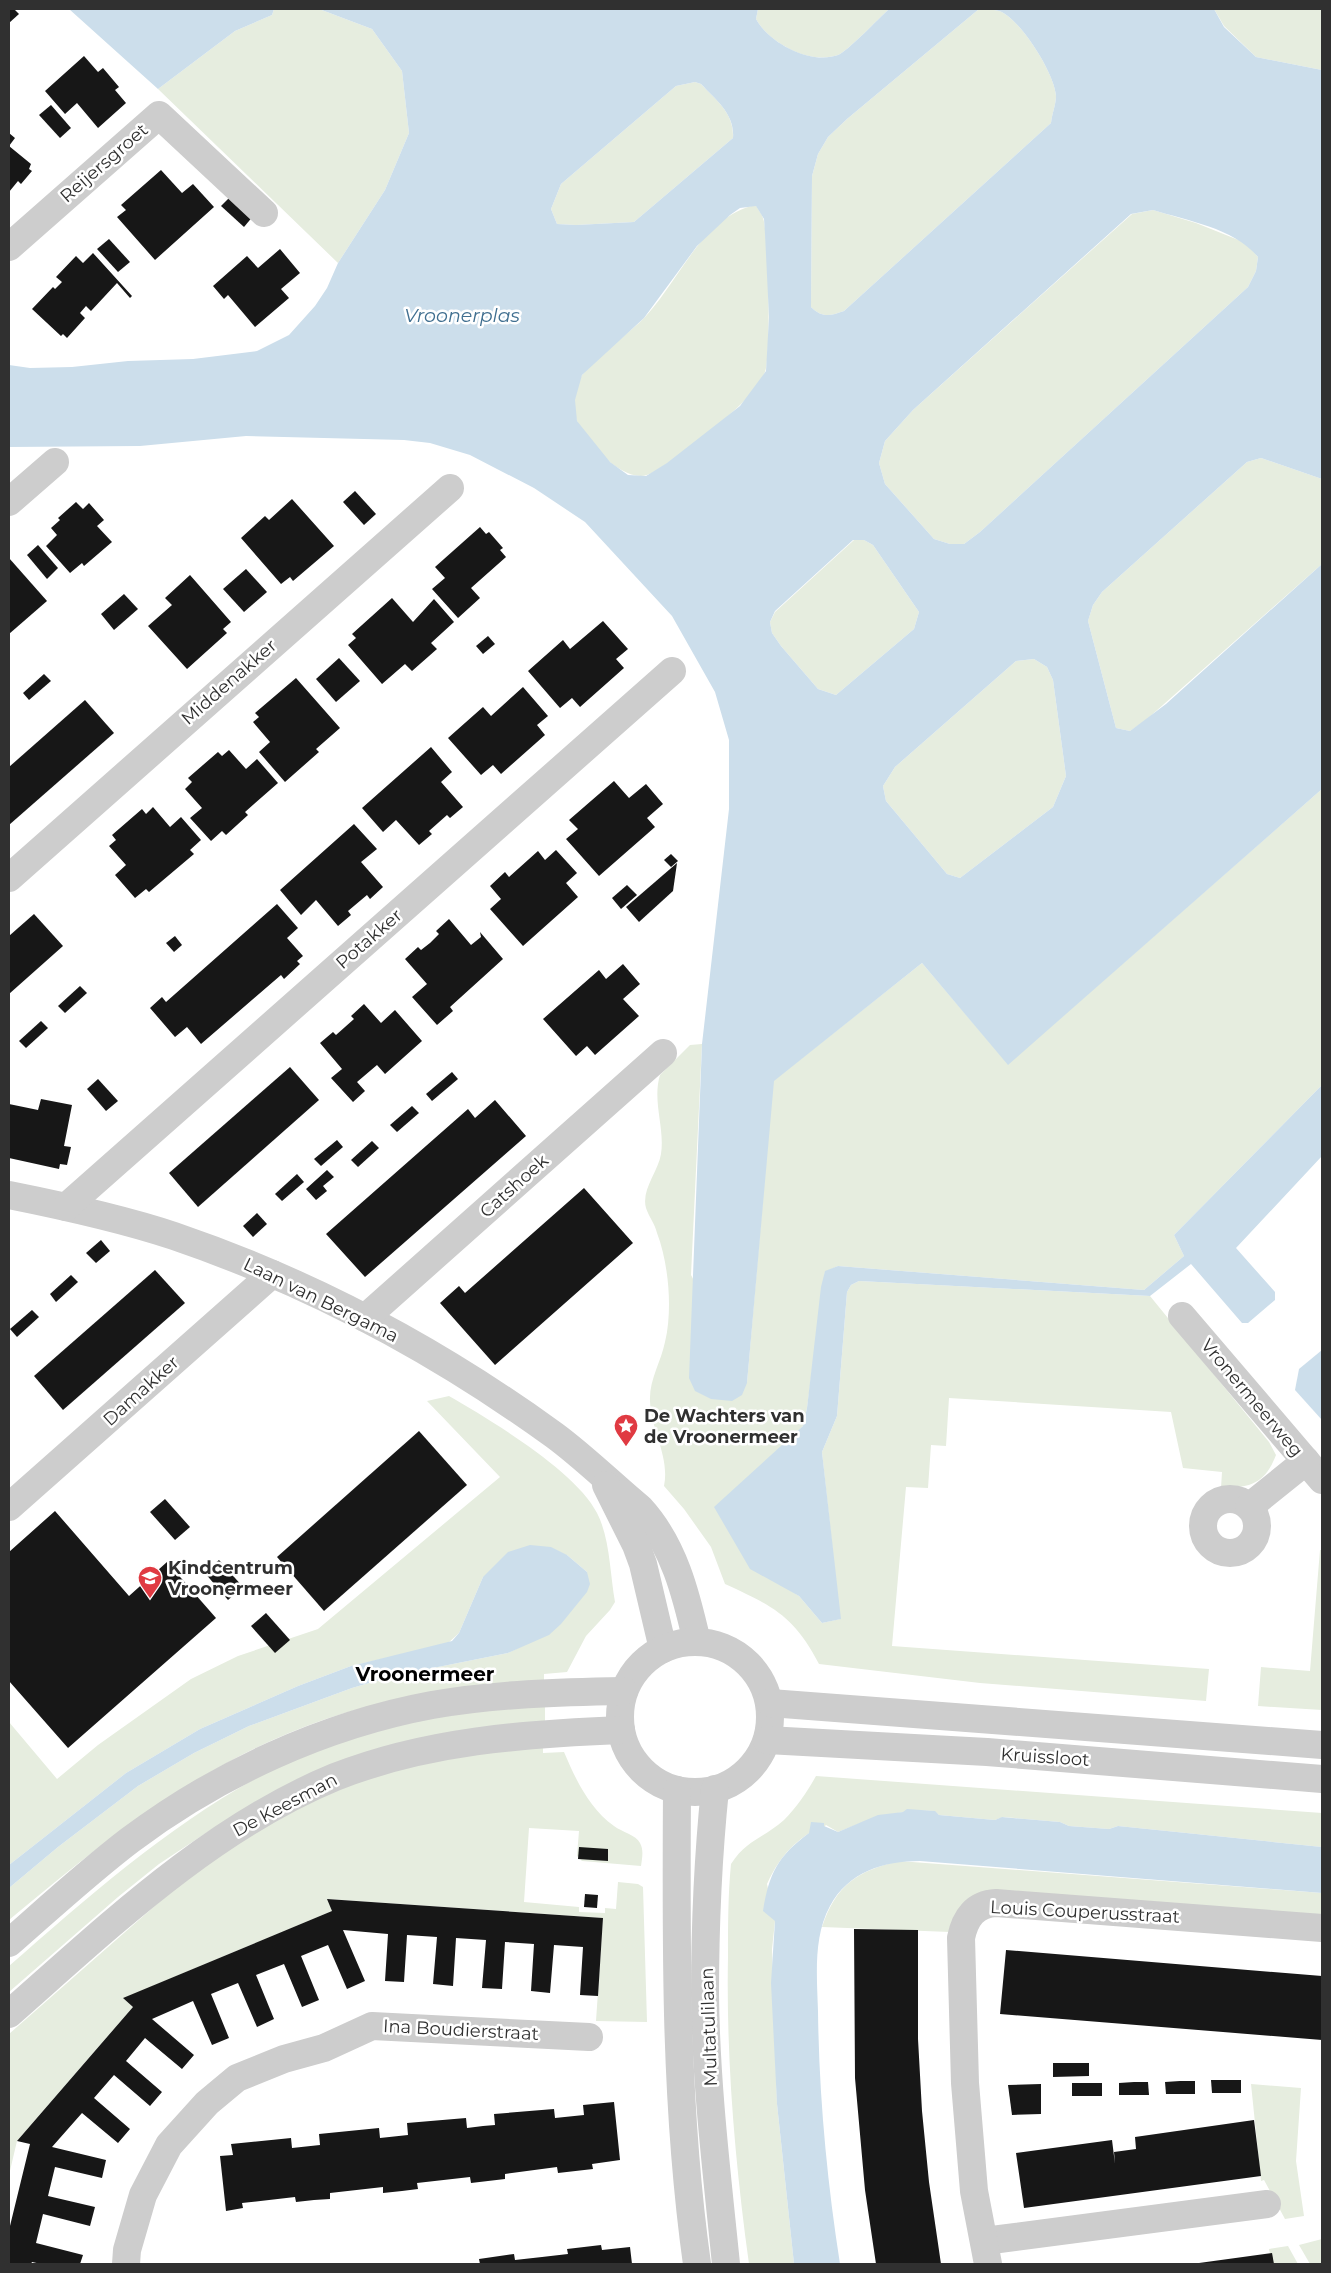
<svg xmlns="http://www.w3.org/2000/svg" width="1331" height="2273" font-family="Montserrat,sans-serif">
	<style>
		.green { fill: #e6eddf }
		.water { fill: #ccdeeb; fill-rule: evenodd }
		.building { fill: #171717 }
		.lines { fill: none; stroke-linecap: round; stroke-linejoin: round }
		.minor { stroke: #cdcdcd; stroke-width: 28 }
		.labels { text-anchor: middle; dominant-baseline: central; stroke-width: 5; stroke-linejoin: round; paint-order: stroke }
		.street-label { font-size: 18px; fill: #303030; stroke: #fff }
		.poi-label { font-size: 18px; font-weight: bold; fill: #303030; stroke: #fff; text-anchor: start }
		.water-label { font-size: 19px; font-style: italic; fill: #406f90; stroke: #fff }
		.quarter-label { font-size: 20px; font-weight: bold; fill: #000; stroke: #fff }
	</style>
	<rect width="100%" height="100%" fill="#fff"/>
	<g class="green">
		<path d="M274,9h45l53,20 30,42 7,62 -24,57 -47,73 -180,-174 77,-58 37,-16z"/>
		<path d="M758,9h131c-10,9 -41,42 -51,46 -28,10 -69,-12 -82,-36z"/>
		<path d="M979,9c6,1 14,0 20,2 21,7 56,63 57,85 0,8 -4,18 -5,27l-207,188c-14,5 -22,7 -33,-4l1,-131 6,-22 10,-17 19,-18z"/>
		<path d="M1214,9h108v61l-66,-13 -32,-31z"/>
		<path d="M695,82l6,2c16,17 33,29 32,54l-99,84 -58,3 -19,-1 -6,-15 10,-25 115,-98z"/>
		<path d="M756,205c2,5 6,9 7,13 6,16 8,140 2,154 -5,12 -16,25 -25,33 -15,15 -75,64 -93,70 -23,8 -64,-34 -70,-54 -5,-14 -2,-32 4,-44 4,-9 48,-45 58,-54 38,-35 61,-107 117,-118z"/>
		<path d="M1153,210l43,13 50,20 12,14 -2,14 -8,16 -268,245 -16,12h-14l-16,-5 -49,-55 -6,-21 6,-22 28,-31 219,-196z"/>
		<path d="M1261,458l61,21v85l-176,156 -16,11 -14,-3 -28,-107 5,-16 9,-13 145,-130z"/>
		<path d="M854,540h10l9,5 46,67 -5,17 -78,66 -18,-6 -37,-43 -9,-13 -2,-11 5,-10z"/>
		<path d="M1034,659l13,8 6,13 13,96 -13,31 -93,71 -13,-4 -61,-73 -3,-15 12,-19 121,-106z"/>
		<path d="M1322,789v296l-148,150 10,21 -40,34 -306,-24 -13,6 -18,136 -4,18 -16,16 -5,143 17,11 23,27 18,-4 -18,-167 15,-36 10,-124 4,-7 8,-4 291,15 119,146 7,13c-11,29 -26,33 -55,33l1,-16 -39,-4 -12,-56 -222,-14 -3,48 -15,-1 -3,43 -22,-1 -14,159 317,23 -3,32 -226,-18 -161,-19c-25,-48 -46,-58 -94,-80l-14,-37 -27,-38 -20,-23c6,-29 -13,-56 -14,-85 -1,-21 11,-39 15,-59 3,-12 4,-26 4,-38 0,-23 -4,-50 -12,-71 -2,-9 -8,-16 -11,-25 -5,-18 12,-36 15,-54 4,-26 -9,-53 -1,-79l30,-30 12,-1 -11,231 56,108 26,-302 149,-118 86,101z"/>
		<path d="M449,1396c40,23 127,75 148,117 13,25 13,61 18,89l-5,8 -24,26 -19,36 -23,2v9c-47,6 -94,8 -140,16 -155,27 -278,123 -395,221v-32l49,-41 80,-61 56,-33 55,-27 103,-38 41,-12 115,-23 20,-10 59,-71 -20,-17 -84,22 -24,56 -12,11 -96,22 -53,20 -98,43 -74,44 -117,92v-143l48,57 41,-34 93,-66 47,-23 80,-27 182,-152 -73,-76z"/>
		<path d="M1320,1550h2v160l-64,-4 3,-39 49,4z"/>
		<path d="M545,1706v17l-280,76 -53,30 -53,35 -41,33 -109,95v-26c105,-92 220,-194 357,-235 58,-17 119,-22 179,-25z"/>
		<path d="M543,1743v10l21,-1c12,28 25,56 50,74 8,6 22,9 26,17 4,7 2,16 1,23l-59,-5 -5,-5 2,-25 -50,-3 -5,74 55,5v5l26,1v-5l11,1 2,-27 20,2 5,3 4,135 -51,-1 7,-103 -275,-19 4,12 -208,87 9,9 -116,134 -8,34v-141l181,-159 106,-70 94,-36z"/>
		<path d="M816,1776l506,37v34l-204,-21 -9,3 -40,-3 -9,-4 -57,-5 -8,3 -56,-5 -5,-4c-36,-2 -62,7 -96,21l-12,-7 -2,2v-4c-29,19 -42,29 -57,61l8,37 -3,28 5,155 17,160h-45c-14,-102 -23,-205 -21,-308 0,-31 0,-61 3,-92 16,-25 33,-26 53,-44 13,-13 23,-28 32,-44z"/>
		<path d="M899,1861l423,32v23l-320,-25 -52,41 -128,-5c14,-42 35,-56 77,-66z"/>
		<path d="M1251,2084l50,4 -5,73 8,55 -19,3 -21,-39 -3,1z"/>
		<path d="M1322,2239v25h-12l-11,-19z"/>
		<path d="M1288,2246l10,18h-26l-3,-15z"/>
	</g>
	<g class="water">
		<path d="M69,9h205l-2,6 -37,16 -77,58z"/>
		<path d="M319,9h439l-2,10c13,24 55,46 82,36 10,-4 41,-37 51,-46h325l10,18 32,30 66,13v409l-61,-21 -14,4 -145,130 -9,13 -5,16 28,107 14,3 36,-27 156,-140v225l-314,276 -86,-102 -148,118 -27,302 -5,12 -10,6 -21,-2 -16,-8 -6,-13 13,-334 27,-235v-69l-14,-48 -43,-76 -87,-94 -51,-34 -64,-33 -40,-12 -26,-3 -158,-4 -106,10 -131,1v-82l21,3 42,-1 56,-6 65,-2 64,-8 32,-16 26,-29 12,-18 11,-25 47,-73 24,-57 -7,-62 -30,-42zM979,9c6,1 14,0 20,2 21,7 56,63 57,85 0,8 -4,18 -5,27l-207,188c-14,5 -22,7 -33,-4l1,-131 6,-22 10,-17 19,-18zM695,82l6,2c15,16 34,30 32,54l-99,84 -58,3 -19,-1 -6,-15 10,-25 115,-98zM756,206l8,13 1,15 4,83 -3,54 -26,35 -73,57 -21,13 -18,-1 -18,-13 -33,-41 -2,-21 7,-25 62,-57 53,-72 33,-31 10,-7zM1153,210c35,11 81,18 105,47l-2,14 -8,16 -268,245 -16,12h-14l-16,-5 -49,-55 -6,-21 6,-22 28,-31 218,-196zM853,540h11l9,5 46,67 -5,17 -78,66 -18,-6 -37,-43 -9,-13 -2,-11 5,-11zM1034,659l13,8 6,13 13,96 -13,31 -93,71 -13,-4 -61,-73 -3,-15 12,-19 121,-106z"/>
		<path d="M1322,1085v71l-86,92 39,44v8l-27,23h-6l-51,-59 -41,32 -291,-15 -8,4 -4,7 -10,124 -15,36 19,167 -19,4 -23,-27 -49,-27 -36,-62 89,-81 4,-18 14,-121 4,-16 13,-5 306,24 40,-34 -10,-21z"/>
		<path d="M1322,1350v70l-27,-30 4,-21z"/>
		<path d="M530,1545l21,2 16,8 20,17 3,12 -3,8 -26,32 -12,11 -41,18 -115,23 -41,12 -103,38 -55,27 -56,33 -80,61 -49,41v-23l117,-92 74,-44 98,-43 53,-20 101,-25 7,-8 24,-56 25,-25z"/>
		<path d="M907,1809l28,2 4,4 56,5 7,-3 58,5 9,4 40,3 9,-3 204,21v46l-402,-32c-36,0 -72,11 -90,45 -17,31 -13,71 -12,105 1,85 9,169 22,253h-46l-17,-160 -6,-121 4,-62 -12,-10c6,-38 15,-55 46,-78l2,-11 13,1v3l14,6 40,-17 25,-3z"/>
	</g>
	<g class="building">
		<path d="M9,9h5l5,5 -10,9z"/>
		<path d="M84,56l14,16 5,-4 16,19 -4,3 11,13 -28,25 -21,-25 -12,11 -20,-23z"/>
		<path d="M51,105l20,23 -11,10 -21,-23z"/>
		<path d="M9,133l6,5 -6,8 22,18 -2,5 3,2 -11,13 -3,-3 -9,11z"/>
		<path d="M161,170l21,23 11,-9 21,23 -59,53 -38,-43 9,-7 -5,-5z"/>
		<path d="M232,195l22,20 -10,12 -23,-21z"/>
		<path d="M109,239l21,23 -12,10 -21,-23z"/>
		<path d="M280,249l20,24 -19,16 8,9 -34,29 -27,-32 -4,4 -11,-13 34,-30 11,12z"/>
		<path d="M93,253l39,43 -2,2 -13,-15 -26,28 -5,-5 -6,7 5,5 -18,20 -4,-4 -2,2 -29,-27 21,-22 2,2 7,-7 -6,-5 20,-21 7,7z"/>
		<path d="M355,491l21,23 -12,11 -21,-23z"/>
		<path d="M292,499l42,47 -41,35 -3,-4 -9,7 -40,-46 24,-22 4,4z"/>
		<path d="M76,502l7,7 6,-6 15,17 -7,6 15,16 -28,24 -2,-3 -12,10 -24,-27 11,-11 -6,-7 9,-8 -2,-2z"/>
		<path d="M480,527l6,7 3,-2 14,16 -3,2 6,7 -35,31 9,10 -22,20 -26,-29 13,-11 -10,-11z"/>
		<path d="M38,545l20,23 -11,11 -20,-24z"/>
		<path d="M9,558l38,43 -38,33z"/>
		<path d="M246,569l21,23 -23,20 -21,-23z"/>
		<path d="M190,575l41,47 -8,7 4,4 -40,36 -39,-43 24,-21 -7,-7z"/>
		<path d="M124,594l14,15 -24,21 -13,-16z"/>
		<path d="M392,598l21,24 21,-23 20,23 -23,21 6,6 -25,22 -7,-7 -23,20 -34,-39 8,-7 -4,-4z"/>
		<path d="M603,621l25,28 -12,10 8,9 -44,39 -8,-9 -12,10 -32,-37 35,-31 7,9z"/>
		<path d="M488,636l7,8 -12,10 -7,-8z"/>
		<path d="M339,658l21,23 -24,21 -20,-23z"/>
		<path d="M44,674l7,7 -22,19 -6,-7z"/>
		<path d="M296,678l44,50 -24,21 3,3 -34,30 -26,-30 11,-10 -17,-20 6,-5 -4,-4z"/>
		<path d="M523,687l25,29 -11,9 8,10 -44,39 -8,-9 -12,10 -33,-37 35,-31 8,9z"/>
		<path d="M85,700l29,33 -105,92v-58z"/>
		<path d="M431,747l21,25 -11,10 22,25 -13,11 -3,-3 -18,16 3,3 -13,11 -23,-25 -13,12 -21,-24z"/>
		<path d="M229,750l17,19 11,-10 21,24 -33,29 3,3 -22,20 -4,-4 -11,10 -21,-23 12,-10 -17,-19 7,-7 -4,-4 30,-26 4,4z"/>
		<path d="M614,781l15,17 17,-14 17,20 -16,14 8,9 -56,49 -33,-37 12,-10 -9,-9z"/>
		<path d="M153,807l17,20 11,-10 20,23 -11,10 4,4 -45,38 -3,-3 -11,9 -20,-23 11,-10 -17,-19 7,-6 -4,-5 30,-26 4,5z"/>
		<path d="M354,824l23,25 -16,13 22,25 -13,12 -3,-4 -19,16 3,4 -13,11 -22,-26 -15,15 -21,-25z"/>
		<path d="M556,850l21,23 -11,10 12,14 -55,49 -33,-37 11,-10 -11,-13 15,-14 4,5 29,-26 7,9z"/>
		<path d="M671,854l7,7 -7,6 -7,-7z"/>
		<path d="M677,863l-4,28 -34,31 -13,-15z"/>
		<path d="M627,885l10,10 -16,14 -9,-11z"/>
		<path d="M277,904l21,24 -11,10 16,18 -6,5 3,3 -16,15 -3,-4 -80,69 -14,-17 -12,10 -25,-29 12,-11 4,5z"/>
		<path d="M34,914l29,32 -54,48v-58z"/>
		<path d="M449,919l22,26 10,-8 -1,-5 23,27 -53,48 3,4 -16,14 -25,-28 15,-13 -22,-25 13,-12 3,3 9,-7 9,-9 -3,-3z"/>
		<path d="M175,936l7,9 -8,7 -8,-9z"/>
		<path d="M623,964l17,20 -17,15 16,17 -44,39 -8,-9 -11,10 -33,-37 56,-49 7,9z"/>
		<path d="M80,986l7,7 -22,20 -7,-7z"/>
		<path d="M364,1004l17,19 14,-13 27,31 -37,33 -8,-9 -20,17 8,9 -12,11 -22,-24 11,-9 -22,-26 13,-11 3,3 18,-16 -3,-3z"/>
		<path d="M41,1021l7,7 -22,20 -7,-7z"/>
		<path d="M290,1067l29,33 -121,107 -29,-34z"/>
		<path d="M452,1072l6,7 -26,22 -6,-7z"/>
		<path d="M98,1079l20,22 -12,10 -19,-22z"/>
		<path d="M41,1099l31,6 -8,41 7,1 -4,18 -7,-1 -1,5 -50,-11v-54l29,6z"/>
		<path d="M495,1100l31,36 -161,141 -39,-43 142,-125 7,9z"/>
		<path d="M412,1106l7,7 -22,19 -7,-7z"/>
		<path d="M337,1140l6,7 -22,19 -7,-7z"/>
		<path d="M372,1141l7,7 -21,19 -7,-7z"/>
		<path d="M327,1170l7,7 -11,9 4,5 -11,9 -10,-11z"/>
		<path d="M297,1174l7,8 -22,19 -7,-7z"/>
		<path d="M584,1188l49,55 -138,122 -55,-62 19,-17 6,7z"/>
		<path d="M257,1213l10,11 -14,13 -10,-11z"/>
		<path d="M101,1240l9,11 -14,12 -10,-10z"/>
		<path d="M155,1270l30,33 -122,107 -29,-34z"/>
		<path d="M71,1275l7,7 -22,20 -6,-8z"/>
		<path d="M32,1310l7,7 -22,20 -7,-8z"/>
		<path d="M419,1431l48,54 -143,126 -47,-54z"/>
		<path d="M165,1499l25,28 -15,13 -25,-28z"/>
		<path d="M55,1511l74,85 38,-34 49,56 -148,130 -59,-67v-129z"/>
		<path d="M219,1560l24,27 -15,13 -24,-28z"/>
		<path d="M266,1613l24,27 -15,13 -24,-27z"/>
		<path d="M579,1847l29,2v12l-30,-2z"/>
		<path d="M585,1894l13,1 -1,13 -13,-1z"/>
		<path d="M327,1899l276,19 -5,78 -18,-1 3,-48 -29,-2 -4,48 -19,-2 3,-47 -29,-2 -3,47 -20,-1 4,-48 -30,-2 -3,48 -20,-2 4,-47 -30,-2 -3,47 -19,-1 3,-47 -45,-4 22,51 -18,8 -19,-44 -27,11 18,44 -17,7 -18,-43 -28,11 18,44 -17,8 -19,-44 -27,11 18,44 -17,7 -19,-44 -41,18 42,36 -12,14 -37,-31 -19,23 36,31 -12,14 -36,-31 -20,23 36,31 -12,14 -36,-30 -30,34 54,13 -4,18 -47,-11 -7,29 47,11 -5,19 -47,-12 -7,29 47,12 -3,9h-39l-9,-2 -1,2h-22v-34l21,-86 -13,-3 116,-134 -10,-9 209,-87z"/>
		<path d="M854,1929l64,1v109l4,72 7,71 12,82h-65l-11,-74 -10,-112z"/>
		<path d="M1006,1950l316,26v64l-322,-26z"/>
		<path d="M1053,2063h36v13l-36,1z"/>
		<path d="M1211,2080h30v13h-29z"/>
		<path d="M1180,2081h15v13h-29l-1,-12z"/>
		<path d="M1134,2082h14l1,13h-30v-12z"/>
		<rect x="1072" y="2083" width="30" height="13"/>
		<path d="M1041,2084v30l-29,1 -4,-30z"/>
		<path d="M614,2102l6,58 -28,4 1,5 -35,4 -1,-6 -52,7v5l-34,4 -1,-6 -53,6 1,6 -16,2 -19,2v-6l-53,6v6l-16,1 -18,2 -1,-5 -53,6 1,5 -17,3 -6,-55 13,-1 -2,-11 60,-6 1,10 28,-3 -1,-11 60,-6 1,10 28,-3 -1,-12 59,-5 1,10 16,-2 12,-1 -1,-11 60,-5 1,9 29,-3 -1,-10z"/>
		<path d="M1254,2120l7,56 -237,32 -8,-55 96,-13 3,24 -1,-12 22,-3 -1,-12z"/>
		<path d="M601,2245l1,5 28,-3 2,17h-152l-1,-5 35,-5 1,6 27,-3 26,-3 -1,-5z"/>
		<path d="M1272,2253l2,11h-74l-1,-1z"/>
	</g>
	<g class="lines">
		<g class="minor">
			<path d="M9,247l150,-132 105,98"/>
			<path d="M9,502l46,-40"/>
			<path d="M9,878l441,-390"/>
			<path d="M9,1195c55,11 111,23 165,41 135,46 264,115 380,199 30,22 57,49 86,73 34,37 46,86 57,134"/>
			<path d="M66,1207l606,-536"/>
			<path d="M1182,1316l140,164"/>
			<path d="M365,1318l298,-265"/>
			<path d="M606,1485l30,60 7,19 20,85"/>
			<circle cx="1230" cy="1526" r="27"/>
			<path d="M9,1507l263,-233"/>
			<path d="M1249,1507l57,-46"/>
			<circle cx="695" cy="1717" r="75"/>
			<path d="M770,1703l552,42"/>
			<path d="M767,1740l220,12 335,27"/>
			<path d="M715,1789c-7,68 -10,137 -10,206 1,90 12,180 21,269"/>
			<path d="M677,1790c-1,159 -2,317 20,474"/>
			<path d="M9,1943c40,-35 79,-71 121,-103 88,-66 194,-115 302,-135 63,-11 128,-13 192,-14"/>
			<path d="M9,2014c99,-87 202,-186 326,-237 91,-36 189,-43 286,-47"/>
			<path d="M984,2241l283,-37"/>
			<path d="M126,2264l1,-14 16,-55 26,-50 38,-42 30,-25 47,-19 40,-11 48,-22 217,11"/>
			<path d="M988,2264l-14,-73 -9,-108 -4,-145c4,-20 14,-34 35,-35l326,25"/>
		</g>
	</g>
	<defs>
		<symbol id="sight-pin" viewBox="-11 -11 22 30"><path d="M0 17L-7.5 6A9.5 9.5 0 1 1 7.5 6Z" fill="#e03a42" stroke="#fff"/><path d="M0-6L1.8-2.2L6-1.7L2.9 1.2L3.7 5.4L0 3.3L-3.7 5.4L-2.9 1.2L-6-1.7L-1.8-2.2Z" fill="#fff"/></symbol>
		<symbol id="school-pin" viewBox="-11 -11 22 30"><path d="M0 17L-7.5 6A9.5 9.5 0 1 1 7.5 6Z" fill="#e03a42" stroke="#fff"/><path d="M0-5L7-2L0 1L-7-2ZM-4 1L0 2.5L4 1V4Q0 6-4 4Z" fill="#fff"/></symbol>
	</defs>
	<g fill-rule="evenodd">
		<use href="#sight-pin" x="612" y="1412" width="28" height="38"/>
		<use href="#school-pin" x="136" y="1564" width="28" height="38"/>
	</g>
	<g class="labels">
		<g class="street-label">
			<text transform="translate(104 163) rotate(-41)">Reijersgroet</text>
			<text transform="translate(229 682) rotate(-41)">Middenakker</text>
			<text transform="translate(369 939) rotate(-41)">Potakker</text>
			<text transform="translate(514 1186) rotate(-42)">Catshoek</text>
			<text transform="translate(321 1300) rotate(26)">Laan van Bergama</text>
			<text transform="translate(141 1391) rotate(-42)">Damakker</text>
			<text transform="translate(1252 1398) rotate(50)">Vronermeerweg</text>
			<text transform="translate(1045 1757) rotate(4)">Kruissloot</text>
			<text transform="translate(285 1805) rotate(-28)">De Keesman</text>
			<text transform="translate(1085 1912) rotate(3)">Louis Couperusstraat</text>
			<text transform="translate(709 2027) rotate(-92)">Multatulilaan</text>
			<text transform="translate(461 2030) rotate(3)">Ina Boudierstraat</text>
		</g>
		<g class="poi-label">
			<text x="644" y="1416">De Wachters van<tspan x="644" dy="21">de Vroonermeer</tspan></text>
			<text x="168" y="1568">Kindcentrum<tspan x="168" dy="21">Vroonermeer</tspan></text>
		</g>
		<g class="water-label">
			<text x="462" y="315">Vroonerplas</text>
		</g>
		<g class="quarter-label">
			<text x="425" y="1674">Vroonermeer</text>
		</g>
	</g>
	<rect width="1331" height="2273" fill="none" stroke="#303030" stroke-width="20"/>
</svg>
